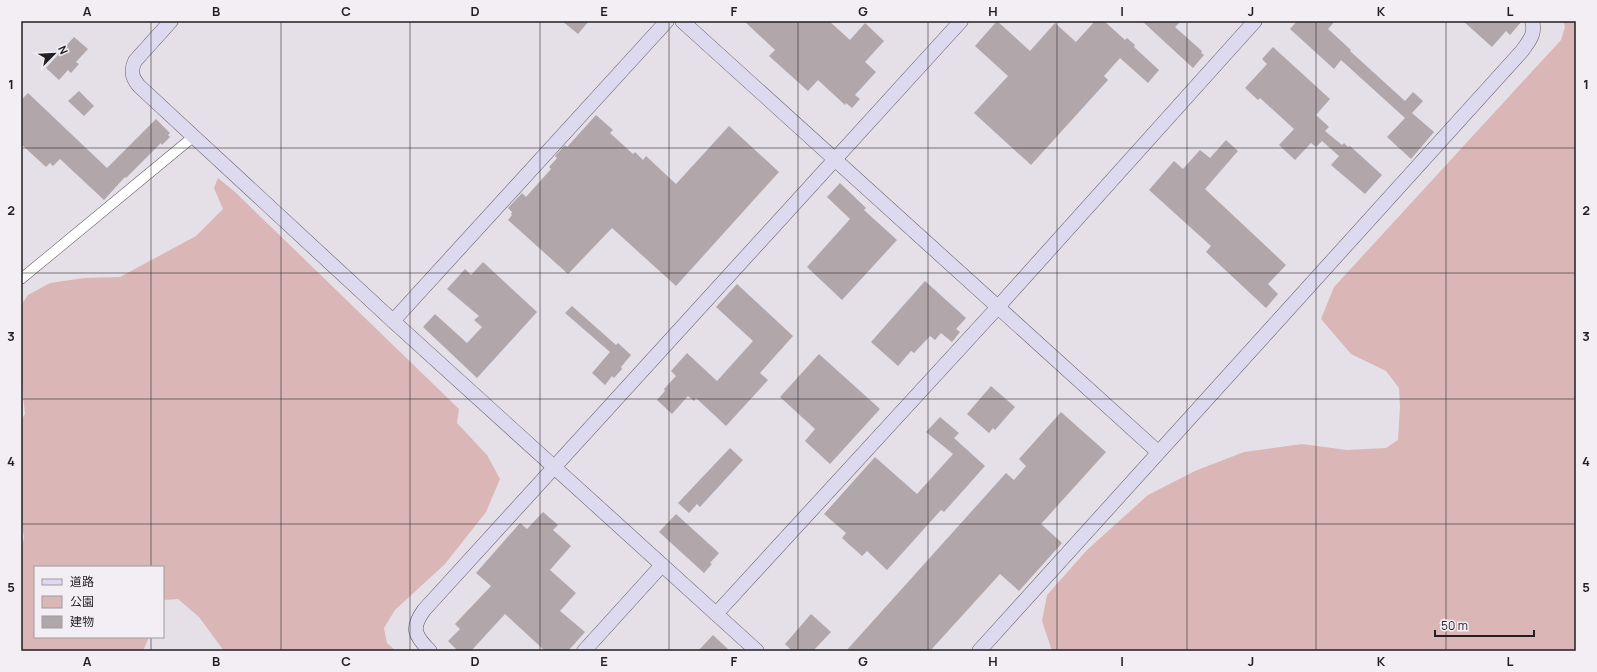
<svg xmlns="http://www.w3.org/2000/svg" width="1597" height="672" font-family="Manrope,'Noto Sans JP',sans-serif">
	<style>
		.green { fill: #dab7b6 }
		.building { fill: #b1a7ab }
		.lines { fill: none; stroke-linecap: round; stroke-linejoin: round }
		.street-casing { stroke: #5f5a60; stroke-width: 11 }
		.secondary-casing { stroke: #5f5a60; stroke-width: 15 }
		.street { stroke: #fff; stroke-width: 10 }
		.secondary { stroke: #dddaef; stroke-width: 14 }
		.grid { fill: none; stroke: #211f22; stroke-width: 1; stroke-opacity: 0.55 }
		.neatline { fill: none; stroke: #211f22; stroke-width: 1.5 }
		.grid-label { font-size: 13px; text-anchor: middle; font-weight: bold; fill: #211f22 }
	</style>
	<rect width="100%" height="100%" fill="#e5dfe7"/>
	<g class="green">
		<path d="M1563,21h13v630h-524l-10,-30 5,-26 40,-45 61,-55 47,-24 49,-19 58,-8 45,6 39,-2 12,-8 2,-33 -1,-19 -13,-17 -35,-17 -30,-35 13,-32 227,-247 4,-13z"/>
		<path d="M218,178l17,14 224,217 -2,14 30,32 13,24 -14,33 -41,52 -50,46 -11,18 3,15 9,8h-172l-25,-34 -21,-18 -15,1v-33h-128v70h114l-6,14h-122v-99l3,-15 -3,-16v-101l4,-6 -4,-38v-71l7,-10 22,-12 34,-5 36,-1 76,-41 27,-27 -9,-21z"/>
	</g>
	<g class="building">
		<path d="M562,21h27l-11,13z"/>
		<path d="M744,21h85l21,19 15,-17 19,18 -19,21 11,10 -21,23 5,4 -8,9 -6,-5 -1,2 -27,-25 -10,11 -39,-35 6,-6z"/>
		<path d="M997,21l33,30 25,-28 21,19 19,-21h9l21,19 2,-2 8,7 -1,2 25,23 -11,13 -28,-25 -16,18 4,4 -77,85 -57,-52 34,-37 -33,-30z"/>
		<path d="M1142,21h39l-6,6 27,24 -1,2 3,2 -11,13z"/>
		<path d="M1297,21h38l-7,8 23,21 -1,1 55,50 8,-9 10,9 -11,12 22,19 -23,27 -24,-22 18,-19 -64,-58 -7,9 -44,-40z"/>
		<path d="M1463,21h59l-12,14 -4,-4 -14,16z"/>
		<path d="M74,37l14,12 -12,13 3,2 -8,9 -3,-3 -9,10 -13,-12z"/>
		<path d="M1273,47l57,52 -14,16 13,12 -4,4 17,14 2,-2 4,4 2,-1 32,29 -17,19 -34,-29 8,-9 -17,-15 -6,6 -5,-4 -16,17 -16,-15 15,-16 -34,-31 -2,2 -13,-12 22,-24 -5,-5z"/>
		<path d="M79,91l15,15 -10,10 -16,-15z"/>
		<path d="M28,93l79,75 49,-49 14,14 -2,2 2,2 -8,8 -1,-2 -35,35 -1,-1 -21,23 -44,-41 -7,7 -3,-3 -4,4 -25,-23v-44z"/>
		<path d="M596,115l17,15 -3,3 23,21 2,-2 8,8 3,-4 30,28 53,-58 50,46 -103,114 -64,-58 -44,46 -60,-54 4,-5 -1,-1 1,-2 -4,-4 14,-15 4,4 25,-28 -2,-2 8,-9 -2,-2 10,-11 2,2z"/>
		<path d="M1226,140l12,11 -33,38 81,76 -18,19 10,10 -12,14 -60,-56 5,-6 -62,-56 25,-29 9,8 17,-19 10,8z"/>
		<path d="M840,183l26,25 -2,2 33,30 -55,60 -35,-33 43,-48 -23,-22z"/>
		<path d="M483,262l54,50 -60,66 -54,-51 12,-13 32,29 15,-16 -8,-7 5,-4 -32,-27 18,-20 6,6z"/>
		<path d="M925,281l41,37 -10,11 4,3 -8,10 -11,-9 -6,7 -5,-4 -16,17 -3,-2 -13,15 -27,-24z"/>
		<path d="M737,284l56,52 -33,37 8,7 -42,46 -30,-28 -2,3 -6,-5 -16,18 -15,-14 8,-9 -1,-2 12,-13 -5,-5 16,-18 30,28 36,-40 -37,-34z"/>
		<path d="M572,306l44,39 2,-2 13,12 -10,12 1,2 -8,9 -2,-2 -7,9 -13,-12 18,-21 -45,-39z"/>
		<path d="M819,354l61,55 -50,55 -25,-23 10,-12 -35,-32z"/>
		<path d="M991,386l24,21 -20,23 -2,-2 -4,5 -22,-19z"/>
		<path d="M1061,412l45,40 -65,72 21,19 -43,48 -19,-17 -70,77h-84l160,-178 8,7 12,-14 -7,-7z"/>
		<path d="M940,417l19,16 -5,5 31,28 -41,46 -3,-2 -54,60 -20,-19 -5,5 -20,-18 4,-5 -22,-19 51,-57 42,37 36,-40 -27,-22z"/>
		<path d="M730,448l13,12 -43,47 -3,-3 -8,9 -11,-10z"/>
		<path d="M543,512l15,13 -5,5 18,16 -21,24 26,23 -16,18 25,21 -17,19h-23l-40,-37 -34,37h-13l-10,-10 12,-12 -5,-5 36,-38 -15,-13 44,-50 7,6z"/>
		<path d="M676,514l43,39 -9,10 2,1 -8,9 -45,-41z"/>
		<path d="M811,614l20,18 -18,19h-21l-7,-7z"/>
		<path d="M713,635l17,16h-32z"/>
	</g>
	<g class="lines">
		<defs>
			<path id="street" d="M21,279l172,-142"/>
			<g id="secondary">
				<path d="M171,21l-36,40c-5,10 -3,17 4,25l254,235 364,330"/>
				<path d="M682,21l476,431"/>
				<path d="M393,321l274,-300"/>
				<path d="M716,614l281,-306 258,-287"/>
				<path d="M430,651c-16,-16 -19,-23 -6,-41l537,-589"/>
				<path d="M584,651l78,-86"/>
				<path d="M979,651l543,-600c7,-10 14,-17 10,-30"/>
			</g>
		</defs>
		<use href="#street" class="street-casing"/>
		<use href="#secondary" class="secondary-casing"/>
		<use href="#street" class="street"/>
		<use href="#secondary" class="secondary"/>
	</g>
	<path class="grid" d="M151,21v546M281,21v630M410,21v630M540,21v630M669,21v630M798,21v630M928,21v630M1057,21v630M1187,21v630M1316,21v630M1446,21v630M21,148h1555M21,273h1555M21,399h1555M21,524h1555M151,637v14"/>
	<rect width="1597" height="672" fill="none" stroke="#f3edf4" stroke-width="44"/>
	<rect x="34" y="566" width="130" height="72" fill="#f3edf4" stroke="#9f9ba0"/>
	<rect x="42" y="579" width="20" height="6" fill="#dddaef" stroke="#9f9ba0"/>
	<text x="70" y="586" font-size="12" fill="#211f22">道路</text>
	<rect x="42" y="596" width="20" height="12" fill="#dab7b6" stroke="#9f9ba0"/>
	<text x="70" y="606" font-size="12" fill="#211f22">公園</text>
	<rect x="42" y="616" width="20" height="12" fill="#b1a7ab" stroke="#9f9ba0"/>
	<text x="70" y="626" font-size="12" fill="#211f22">建物</text>
	<g transform="translate(54 54) rotate(66)" stroke="#f3edf4" stroke-width="3" paint-order="stroke">
	<path d="M0-3L7 15L0 10L-7 15Z" fill="#211f22"/>
	<text y="-6" font-size="11" font-weight="bold" text-anchor="middle" fill="#211f22">N</text>
	</g>
	<path d="M1435 630v6h99v-6" fill="none" stroke="#211f22" stroke-width="2"/>
	<text x="1441" y="630" font-size="12" fill="#211f22" stroke="#f3edf4" stroke-width="3" paint-order="stroke">50 m</text>
	<rect x="22" y="22" width="1553" height="628" class="neatline"/>
	<g class="grid-label">
		<text x="87" y="16">A</text>
		<text x="216" y="16">B</text>
		<text x="346" y="16">C</text>
		<text x="475" y="16">D</text>
		<text x="604" y="16">E</text>
		<text x="734" y="16">F</text>
		<text x="863" y="16">G</text>
		<text x="993" y="16">H</text>
		<text x="1122" y="16">I</text>
		<text x="1251" y="16">J</text>
		<text x="1381" y="16">K</text>
		<text x="1510" y="16">L</text>
		<text x="11" y="89">1</text>
		<text x="1586" y="89">1</text>
		<text x="11" y="215">2</text>
		<text x="1586" y="215">2</text>
		<text x="11" y="341">3</text>
		<text x="1586" y="341">3</text>
		<text x="11" y="466">4</text>
		<text x="1586" y="466">4</text>
		<text x="11" y="592">5</text>
		<text x="1586" y="592">5</text>
		<text x="87" y="666">A</text>
		<text x="216" y="666">B</text>
		<text x="346" y="666">C</text>
		<text x="475" y="666">D</text>
		<text x="604" y="666">E</text>
		<text x="734" y="666">F</text>
		<text x="863" y="666">G</text>
		<text x="993" y="666">H</text>
		<text x="1122" y="666">I</text>
		<text x="1251" y="666">J</text>
		<text x="1381" y="666">K</text>
		<text x="1510" y="666">L</text>
	</g>
</svg>
